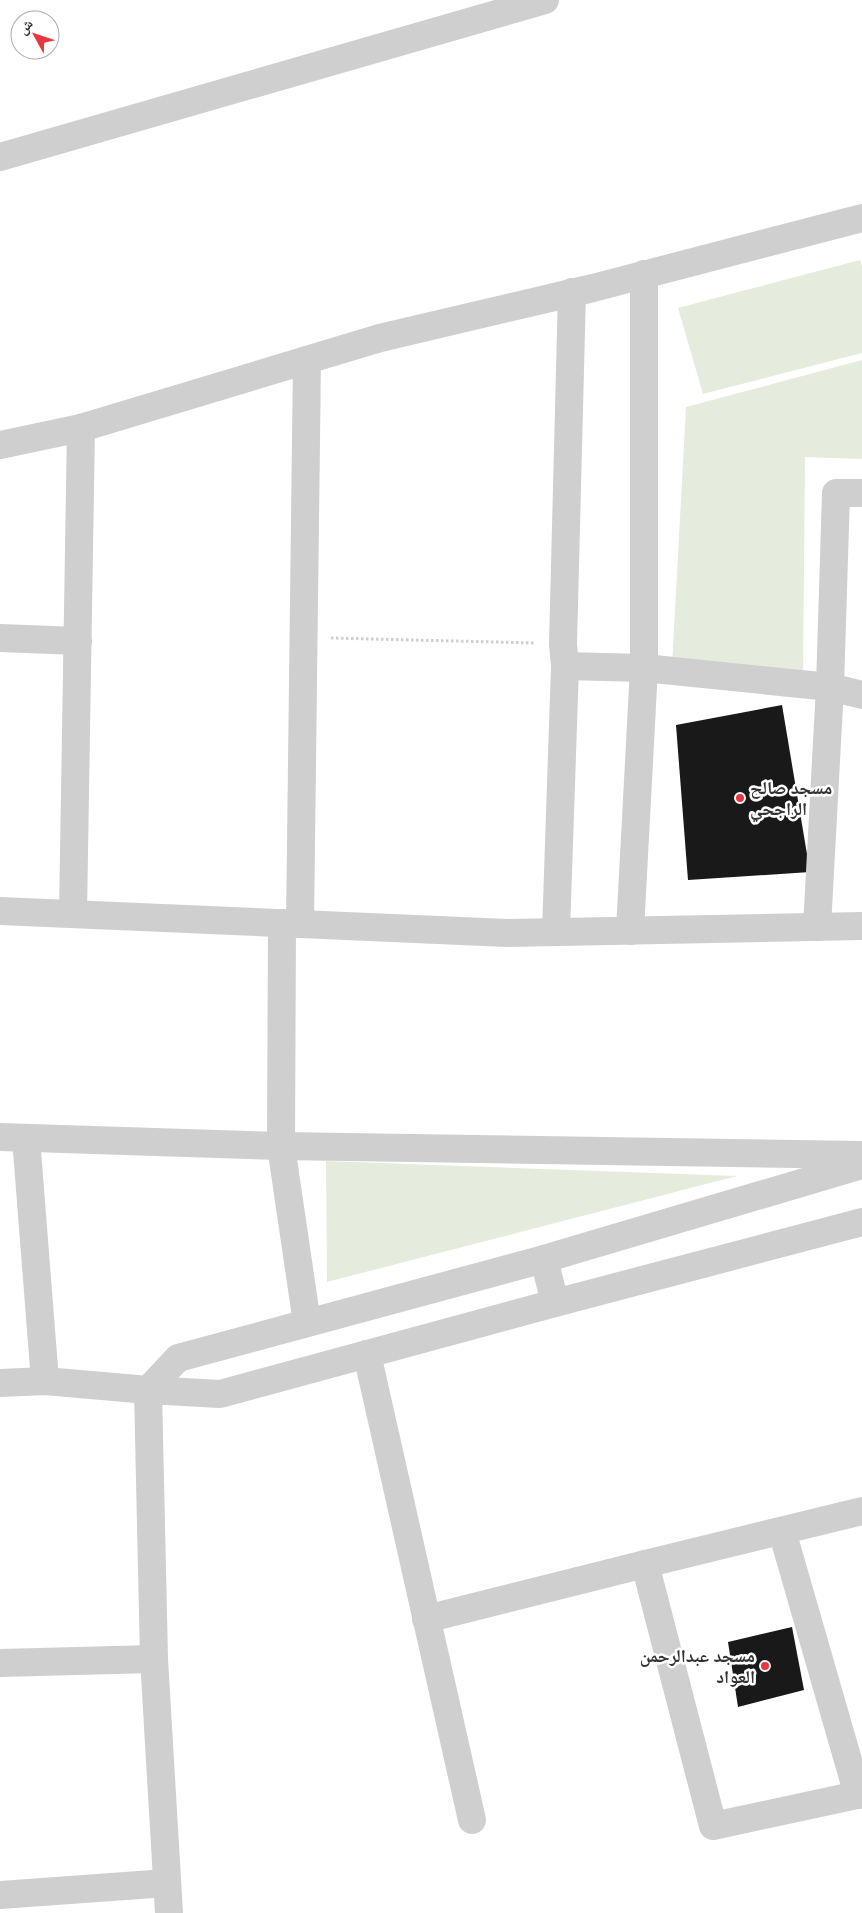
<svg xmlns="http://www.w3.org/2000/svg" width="862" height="1913" font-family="'Fira Sans','Noto Naskh Arabic',sans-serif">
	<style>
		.green { fill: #e5ecde }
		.building { fill: #191919 }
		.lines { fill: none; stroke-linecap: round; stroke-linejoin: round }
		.path { stroke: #cfcfcf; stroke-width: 3; stroke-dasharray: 2.5 2.5; stroke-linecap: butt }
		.minor { stroke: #cfcfcf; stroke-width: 28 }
		.poi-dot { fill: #e9353d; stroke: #fff; stroke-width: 2 }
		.labels { text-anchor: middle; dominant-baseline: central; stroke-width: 5; stroke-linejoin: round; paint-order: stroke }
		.poi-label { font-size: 18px; font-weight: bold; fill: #323232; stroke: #fff; text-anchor: start }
	</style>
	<rect width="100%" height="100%" fill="#fff"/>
	<g class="green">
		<path d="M860,260l2,6v87l-159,41 -25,-86z"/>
		<path d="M862,360v99l-57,-2 -2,213 -131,-4 14,-259z"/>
		<path d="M326,1161l411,15 -410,106z"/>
	</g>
	<g class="building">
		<path d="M782,705l28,167 -122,8 -12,-155z"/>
		<path d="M792,1627l12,63 -66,17 -10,-65z"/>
	</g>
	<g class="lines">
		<path class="path" d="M331,638l204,5"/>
		<g class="minor">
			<path d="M0,157l545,-157"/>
			<path d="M0,445l81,-17 299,-90 213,-50 269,-70"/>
			<path d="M0,638l78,3"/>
			<path d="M565,666l79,2 186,19 32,8"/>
			<path d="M0,911l507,22 355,-7"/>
			<path d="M73,914l8,-486"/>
			<path d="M282,923l-1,223 26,177"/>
			<path d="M300,924l7,-564"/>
			<path d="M817,927l13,-240 6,-194h26"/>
			<path d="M630,931l14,-263v-394"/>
			<path d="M556,932l9,-266 -2,-22 9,-352"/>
			<path d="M0,1137l281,9 581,9"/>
			<path d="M26,1138l19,243"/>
			<path d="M544,1259l11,44"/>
			<path d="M367,1354l105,466"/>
			<path d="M0,1383l45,-2 103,9 72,4 335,-91 307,-81"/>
			<path d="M862,1511l-217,53 68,262 149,-32"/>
			<path d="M782,1531l76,264"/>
			<path d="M426,1619l219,-55"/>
			<path d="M0,1663l154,-4"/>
			<path d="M0,1895l167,-12"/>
			<path d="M169,1913l-15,-254 -6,-269 30,-32 366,-99 318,-94"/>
		</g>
	</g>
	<g class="poi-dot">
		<circle cx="740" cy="798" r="5"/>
		<circle cx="765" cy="1666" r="5"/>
	</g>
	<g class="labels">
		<g class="poi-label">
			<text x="750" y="788">مسجد صالح<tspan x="750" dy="21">الراجحي</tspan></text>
			<text x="755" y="1656" text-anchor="end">مسجد عبدالرحمن<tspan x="755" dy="21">العواد</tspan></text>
		</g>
	</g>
	<g transform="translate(35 35) rotate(310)"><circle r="24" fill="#ffffff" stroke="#adadad"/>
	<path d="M0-4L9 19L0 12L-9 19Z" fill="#e9353d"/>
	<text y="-8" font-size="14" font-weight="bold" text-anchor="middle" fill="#323232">ش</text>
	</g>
</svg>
